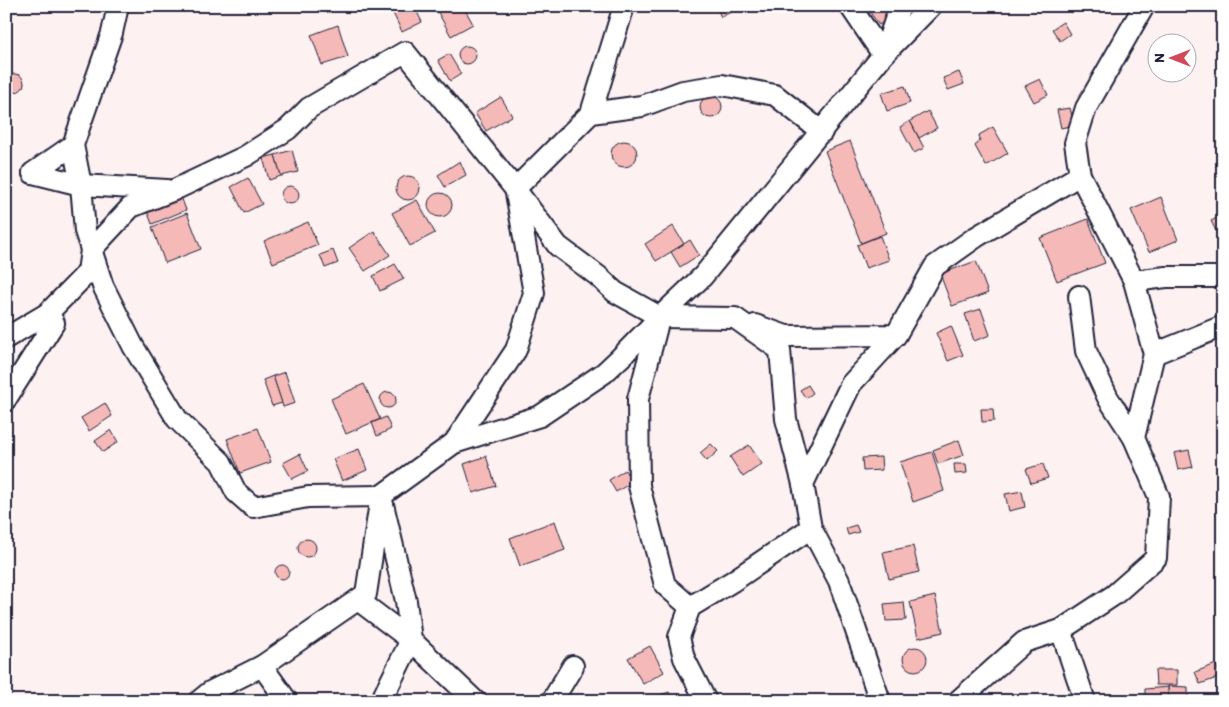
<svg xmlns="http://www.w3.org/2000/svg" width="1229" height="707" font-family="Itim,sans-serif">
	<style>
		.building { fill: #f5b9b8; stroke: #22223b }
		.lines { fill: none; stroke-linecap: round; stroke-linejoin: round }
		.street-casing { stroke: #22223b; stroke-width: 24 }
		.street { stroke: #fff; stroke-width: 20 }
	</style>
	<rect width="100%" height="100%" fill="#fdf1f1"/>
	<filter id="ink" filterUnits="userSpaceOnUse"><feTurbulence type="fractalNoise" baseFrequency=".02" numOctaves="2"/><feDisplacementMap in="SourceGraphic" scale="10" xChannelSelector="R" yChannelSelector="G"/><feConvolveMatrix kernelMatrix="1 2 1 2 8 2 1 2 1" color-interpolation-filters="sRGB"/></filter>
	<g filter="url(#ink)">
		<g class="building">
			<path d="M401,6h13l8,16 -20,10 -10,-21z"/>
			<path d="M463,6l10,18 -22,12 -16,-29z"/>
			<path d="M716,6h25v1l-20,10z"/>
			<path d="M876,6h8l7,11 -12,8 -10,-14z"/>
			<path d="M1063,22l7,12 -10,7 -8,-12z"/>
			<path d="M338,25l10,32 -26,8 -11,-30z"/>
			<path d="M6,42l3,5 -3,8z"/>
			<circle cx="467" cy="55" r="9"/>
			<path d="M449,54l12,20 -11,7 -12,-21z"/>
			<path d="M959,72l5,12 -16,6 -5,-12z"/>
			<circle cx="15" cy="83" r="9"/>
			<path d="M1040,79l8,16 -14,7 -9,-16z"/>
			<path d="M905,86l5,17 -23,8 -6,-18z"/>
			<circle cx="711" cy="107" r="11"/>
			<path d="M501,97l11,19 -26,15 -11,-18z"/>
			<path d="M1070,108l4,17 -13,3 -4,-18z"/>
			<path d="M928,111l9,17 -18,10 -9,-17z"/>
			<path d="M910,121l14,27 -10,5 -14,-26z"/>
			<path d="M993,127l15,26 -22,13 -11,-20 5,-6 -1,-5z"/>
			<circle cx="624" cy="154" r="13"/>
			<path d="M850,141l36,92 -25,10 -36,-92z"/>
			<path d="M292,150l6,22 -17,4 -6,-21z"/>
			<path d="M275,155l6,21 -12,4 -6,-22z"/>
			<path d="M460,161l6,14 -21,12 -7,-12z"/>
			<circle cx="408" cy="188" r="12"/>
			<path d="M248,178l14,26 -18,9 -13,-26z"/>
			<circle cx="290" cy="195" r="9"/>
			<circle cx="440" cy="205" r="12"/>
			<path d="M180,194l6,16 -34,14 -6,-16z"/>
			<path d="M1161,197l17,43 -29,12 -18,-42z"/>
			<path d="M417,200l18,33 -25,13 -18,-33z"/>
			<path d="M187,213l14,36 -36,14 -13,-36z"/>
			<path d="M1223,215v30l-12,-24z"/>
			<path d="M1088,219l17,44 -48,18 -17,-43z"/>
			<path d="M308,222l10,23 -45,18 -9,-22z"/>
			<path d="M673,226l11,18 -28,17 -11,-17z"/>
			<path d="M374,231l16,24 -25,16 -16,-23z"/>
			<path d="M880,236l9,24 -23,8 -9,-23z"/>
			<path d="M690,240l9,15 -19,12 -9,-15z"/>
			<path d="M333,250l5,13 -13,5 -5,-13z"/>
			<path d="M976,261l12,32 -36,13 -12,-32z"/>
			<path d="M395,264l9,15 -24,12 -7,-15z"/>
			<path d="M981,309l9,26 -16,6 -9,-27z"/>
			<path d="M951,326l12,29 -15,6 -12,-28z"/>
			<path d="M285,372l10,31 -12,4 -10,-31z"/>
			<path d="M273,376l9,27 -10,3 -9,-26z"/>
			<path d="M1223,378v14l-6,-11z"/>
			<path d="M364,384l16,35 -34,15 -15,-35z"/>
			<path d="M808,385l5,8 -7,5 -6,-8z"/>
			<circle cx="388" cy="400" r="8"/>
			<path d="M105,403l7,13 -23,15 -8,-13z"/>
			<path d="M981,409h12l1,12 -12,1z"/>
			<path d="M386,417l5,12 -14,7 -5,-13z"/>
			<path d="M258,428l13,34 -31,11 -13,-34z"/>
			<path d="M111,430l7,12 -15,10 -8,-11z"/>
			<path d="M959,440l5,15 -26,9 -5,-14z"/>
			<path d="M711,444l7,7 -11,10 -7,-8z"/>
			<path d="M749,445l13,19 -19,13 -13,-20z"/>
			<path d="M359,449l8,21 -25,11 -9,-22z"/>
			<path d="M1189,450l4,17 -15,3 -4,-17z"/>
			<path d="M932,452l12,39 -31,11 -13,-40z"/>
			<path d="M300,454l8,17 -16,8 -9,-16z"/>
			<path d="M486,456l10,30 -23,7 -9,-29z"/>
			<path d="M881,457l1,13 -19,1 -1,-13z"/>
			<path d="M954,464h12l1,9 -12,1z"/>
			<path d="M1043,464l5,14 -17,5 -5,-14z"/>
			<path d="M625,470l7,12 -16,10 -7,-12z"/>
			<path d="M1022,491l3,16 -16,4 -4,-17z"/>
			<path d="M555,521l10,29 -45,16 -10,-28z"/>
			<path d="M856,525l3,7 -11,3 -2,-7z"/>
			<circle cx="307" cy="548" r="9"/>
			<path d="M913,546l6,26 -30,7 -6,-27z"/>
			<circle cx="282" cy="572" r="7"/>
			<path d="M935,596l8,36 -25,6 -8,-36z"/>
			<path d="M904,602l2,18 -20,1 -2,-17z"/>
			<path d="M650,646l14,26 -21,12 -15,-26z"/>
			<circle cx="915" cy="659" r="12"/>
			<path d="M1216,664l4,13 -20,7 -5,-12z"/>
			<path d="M1155,670h22v15h-21z"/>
			<path d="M1168,686l20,1v14h-20z"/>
			<path d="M1168,687v14h-23v-12z"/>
			<path d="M669,692l4,9h-26v-1z"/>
		</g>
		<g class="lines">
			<defs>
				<g id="street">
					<path d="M118,6l-6,27 -39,112 8,40 4,46 18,55 30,60 44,73 44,43 15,30 17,15 55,-10 73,-1 25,105 5,39 -30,61"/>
					<path d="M850,6l33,49 17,-49"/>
					<path d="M591,113l51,-7 41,-15 39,-6 53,10 47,37"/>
					<path d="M33,173l48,12 86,5"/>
					<path d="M33,173l40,-28"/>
					<path d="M515,189l76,-76 33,-107"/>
					<path d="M1134,281l32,-4h57"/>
					<path d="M1079,296l7,55 22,47 26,40"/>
					<path d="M659,319l-21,80 1,87 26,99 25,22"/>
					<path d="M755,325l31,11 110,-1 39,-69 41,-29 104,-62"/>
					<path d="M6,338l42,-25 40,-41 3,-22 40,-43 43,-17 72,-34 42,-27 21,-21 96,-56 110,137 43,57 40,30 17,16 45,25 75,1 45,32 6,69 17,65 8,44 28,53 41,120"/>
					<path d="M1154,354l69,-28"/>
					<path d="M6,399l48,-76 -6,-10"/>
					<path d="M454,443l62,-93 18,-57 -18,-100"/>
					<path d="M803,484l48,-100 45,-49"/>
					<path d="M358,600l53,40 64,61"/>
					<path d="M1061,630l24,71"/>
					<path d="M262,666l25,35"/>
					<path d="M199,701l11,-9 52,-26 104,-72 15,-98 73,-53 86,-27 64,-43 16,-15 40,-41 43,-41 180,-221 48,-49"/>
					<path d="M552,701l21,-35"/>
					<path d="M706,701l-22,-43 -5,-21 11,-30 43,-26 78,-53"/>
					<path d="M958,701l66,-59 37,-12 53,-35 42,-37 3,-61 -25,-59 20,-84 -20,-73 -54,-106 -5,-32 11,-35 58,-102"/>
				</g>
			</defs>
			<use href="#street" class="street-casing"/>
			<use href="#street" class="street"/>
		</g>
	</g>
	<rect width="1229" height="707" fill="none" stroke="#fff" stroke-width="25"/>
	<rect x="12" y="12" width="1204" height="682" fill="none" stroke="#22223b" stroke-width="2" filter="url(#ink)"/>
	<g transform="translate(1172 58) rotate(270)"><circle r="24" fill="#ffffff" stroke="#a7a7b1"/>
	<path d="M0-4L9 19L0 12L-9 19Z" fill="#d1495b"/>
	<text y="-8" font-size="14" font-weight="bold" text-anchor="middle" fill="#22223b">N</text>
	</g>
</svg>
